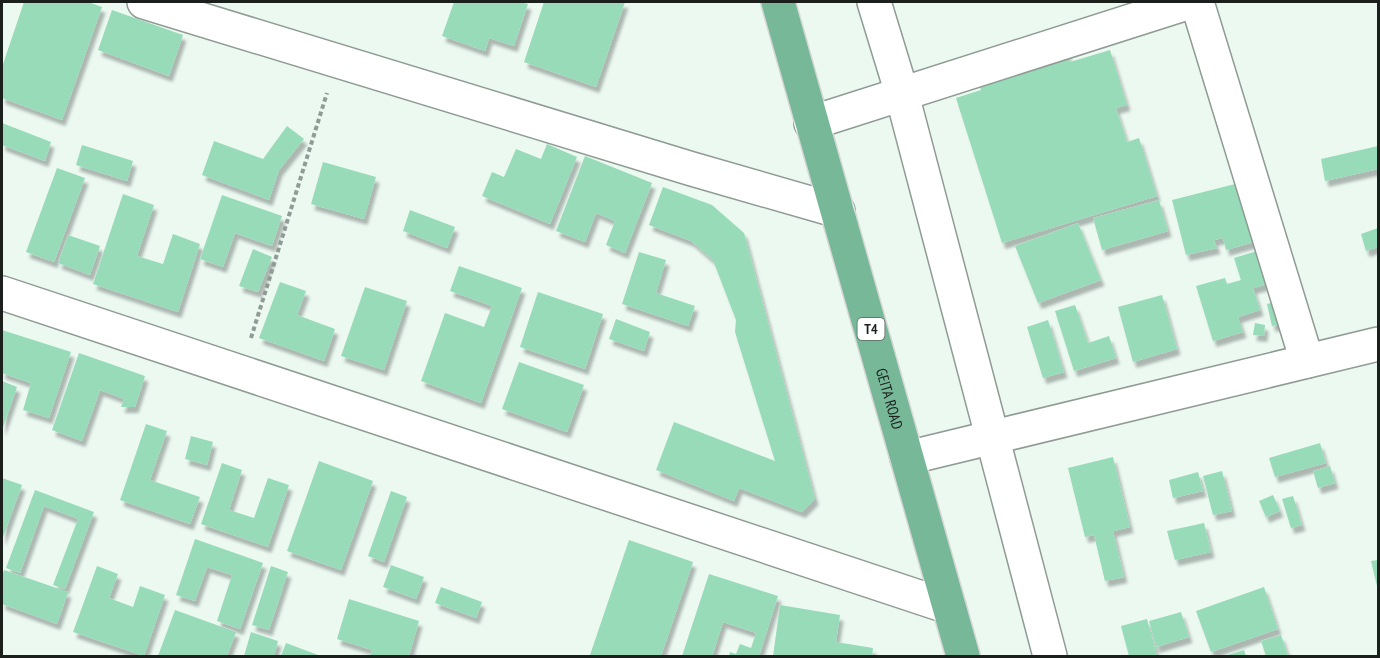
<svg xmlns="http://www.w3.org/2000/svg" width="1380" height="658" font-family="'PT Sans Narrow',sans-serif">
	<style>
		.building { fill: #97dbb8; filter: url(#shadow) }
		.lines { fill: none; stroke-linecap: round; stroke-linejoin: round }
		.minor-casing { stroke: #8f9b94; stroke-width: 36 }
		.trunk-casing { stroke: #d6d7d6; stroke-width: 36 }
		.path { stroke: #919b96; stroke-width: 4; stroke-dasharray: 4.5 3; stroke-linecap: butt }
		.minor { stroke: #fff; stroke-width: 33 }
		.trunk { stroke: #76b898; stroke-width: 33 }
		.labels { text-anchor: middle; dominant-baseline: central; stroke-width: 5; stroke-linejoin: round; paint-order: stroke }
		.shield { fill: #fff; stroke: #5f6361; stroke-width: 1.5 }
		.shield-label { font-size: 14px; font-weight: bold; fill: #1b201d }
		.street-label { font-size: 15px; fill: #1b201d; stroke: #fff }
	</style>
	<defs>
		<filter id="shadow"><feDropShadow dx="3.5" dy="6" stdDeviation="1.5" flood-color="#0004"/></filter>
	</defs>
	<rect width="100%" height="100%" fill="#ebf9f1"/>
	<g class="building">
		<path d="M24,2h64l14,5 -40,113 -60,-22v-31z"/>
		<path d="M454,2h66l8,2 -14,42 -25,-8 -4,13 -43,-15z"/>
		<path d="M544,2h81l-29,85 -72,-25z"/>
		<path d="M112,10l71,25 -14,41 -71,-26z"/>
		<path d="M1066,49l4,13 40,-12 17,55 -11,3 11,34 12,-4 18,58 -155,47 -46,-145 25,-8 -4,-13z"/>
		<path d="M2,123l49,19 -6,19 -43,-16z"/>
		<path d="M287,126l17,13 -25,31 -10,30 -67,-25 12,-34 49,18z"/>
		<path d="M547,144l30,13 -27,67 -68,-28 10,-24 12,5 12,-28 25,10z"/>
		<path d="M82,145l51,16 -6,20 -51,-16z"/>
		<path d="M1378,146v23l-53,12 -4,-22z"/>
		<path d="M585,156l67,27 -27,70 -19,-8 9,-24 -19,-8 -11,29 -29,-11z"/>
		<path d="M323,162l53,15 -12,42 -53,-15z"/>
		<path d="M57,168l28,10 -31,84 -28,-10z"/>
		<path d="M1239,183l15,59 -28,8 -3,-12 -9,2 3,8 -31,7 -14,-55z"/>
		<path d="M663,187l49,18 32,28 71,266 -13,13 -63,-24 -5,13 -78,-31 18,-48 101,39 -40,-129 1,-12 -23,-60 -22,-19 -42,-16z"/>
		<path d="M123,194l31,11 -17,51 26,8 10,-30 27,10 -22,68 -85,-28z"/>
		<path d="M222,195l60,21 -10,30 -37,-13 -12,34 -23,-8z"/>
		<path d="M1159,200l9,31 -66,19 -9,-32z"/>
		<path d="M410,210l45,17 -8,21 -44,-17z"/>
		<path d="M1078,223l23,57 -63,23 -23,-57z"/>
		<path d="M1378,228v19l-12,4 -5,-17z"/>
		<path d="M68,235l32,11 -10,29 -32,-12z"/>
		<path d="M253,249l19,8 -14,35 -19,-6z"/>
		<path d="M1257,251l11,33 -15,4 7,22 -22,7 5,15 -30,9 -17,-55 29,-8 2,6 14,-4 -7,-22z"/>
		<path d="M639,252l27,8 -10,33 39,13 -7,20 -66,-22z"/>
		<path d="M459,266l63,22 -41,115 -60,-22 24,-68 39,14 8,-21 -42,-15z"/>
		<path d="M280,282l26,9 -9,24 38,14 -11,32 -65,-23z"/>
		<path d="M365,287l42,14 -23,69 -43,-14z"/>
		<path d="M538,292l65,22 -18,55 -65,-22z"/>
		<path d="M1162,295l15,54 -44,13 -15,-55z"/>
		<path d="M1275,302l6,22 -9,2 -5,-22z"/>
		<path d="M1075,305l13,38 21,-7 7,22 -42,13 -19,-60z"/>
		<path d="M616,319l34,13 -6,19 -35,-12z"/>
		<path d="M1048,320l16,52 -21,6 -16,-51z"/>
		<path d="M1255,323l10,2 -1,11 -11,-1z"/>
		<path d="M2,330l69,22 -22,66 -26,-8 8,-27 -29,-10z"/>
		<path d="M79,353l66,23 -10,31h-14l3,-8 -24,-9 -18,51 -30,-11z"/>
		<path d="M519,362l65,23 -17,47 -65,-23z"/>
		<path d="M2,381l15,6 -15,43z"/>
		<path d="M146,424l21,7 -17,49 50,17 -10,27 -70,-24z"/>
		<path d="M191,436l22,6 -6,23 -22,-6z"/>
		<path d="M1320,443l6,20 -51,14 -6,-19z"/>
		<path d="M1113,457l17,70 -17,4 11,46 -19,4 -11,-46 -9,2 -17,-69z"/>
		<path d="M319,461l54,20 -32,89 -54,-19z"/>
		<path d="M222,463l20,7 -13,40 25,8 14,-40 21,7 -21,62 -67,-23z"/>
		<path d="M1330,466l5,17 -17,5 -5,-17z"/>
		<path d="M1222,471l10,40 -19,4 -10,-39z"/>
		<path d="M1198,472l5,19 -30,7 -4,-18z"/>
		<path d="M2,478l20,7 -20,55z"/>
		<path d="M35,490l59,22 -29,77 -12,-4 25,-66 -34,-13 -24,67 -14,-5z"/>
		<path d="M391,491l16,6 -23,65 -16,-6z"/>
		<path d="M1273,495l7,16 -14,6 -7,-16z"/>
		<path d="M1293,496l9,29 -11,3 -9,-29z"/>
		<path d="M1204,523l7,29 -36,8 -8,-29z"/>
		<path d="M195,539l68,24 -23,66 -23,-8 15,-46 -25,-8 -12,34 -19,-6z"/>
		<path d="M629,540l64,22 -32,94h-66l-5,-1z"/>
		<path d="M1378,560v30l-7,-29z"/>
		<path d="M391,565l33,12 -8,22 -33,-12z"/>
		<path d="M97,566l21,8 -9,24 24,9 7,-21 25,9 -21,61 -71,-24z"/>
		<path d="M271,566l17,6 -19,58 -17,-5z"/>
		<path d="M4,570l64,22 -11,32 -55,-20v-28z"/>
		<path d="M709,574l69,22 -19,60h-30l1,-4 6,2 4,-10 11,4 5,-15 -33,-11 -11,34h-30z"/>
		<path d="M441,587l41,15 -6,16 -41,-15z"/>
		<path d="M1264,587l14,42 -67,23 -15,-41z"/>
		<path d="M349,599l70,22 -10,35h-39l2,-6 -35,-11z"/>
		<path d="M780,605l60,10 -4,27 37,6 -1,8h-99z"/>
		<path d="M175,610l61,22 -9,24h-69z"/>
		<path d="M1181,612l8,25 -33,10 -7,-26z"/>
		<path d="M1147,619l10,37h-28l-8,-30z"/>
		<path d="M251,632l27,9 -4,15h-30z"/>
		<path d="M1281,635l7,21h-22l-5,-15z"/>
		<path d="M286,643l32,12 -1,1h-36z"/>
		<path d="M1244,650l2,6h-21z"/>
	</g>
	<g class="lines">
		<defs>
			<g id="minor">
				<path d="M144,2l548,167 146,42"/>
				<path d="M874,2l26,85 150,569"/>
				<path d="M1197,2l110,359"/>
				<path d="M811,123l379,-121"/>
				<path d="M2,293l947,314"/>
				<path d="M907,458l471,-114"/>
			</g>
			<g id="trunk">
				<path id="s1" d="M778,2l185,654"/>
			</g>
		</defs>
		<use href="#minor" class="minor-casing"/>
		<use href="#trunk" class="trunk-casing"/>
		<path class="path" d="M251,338l76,-245"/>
		<use href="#minor" class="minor"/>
		<use href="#trunk" class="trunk"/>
	</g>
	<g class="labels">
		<rect class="shield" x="857.5" y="318" width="27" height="22" rx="4.5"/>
		<g class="shield-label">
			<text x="871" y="329">T4</text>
		</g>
		<g class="street-label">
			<text stroke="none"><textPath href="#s1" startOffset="412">GEITA ROAD</textPath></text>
		</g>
	</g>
	<rect width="1380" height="658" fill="none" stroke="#1b201d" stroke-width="6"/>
</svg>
